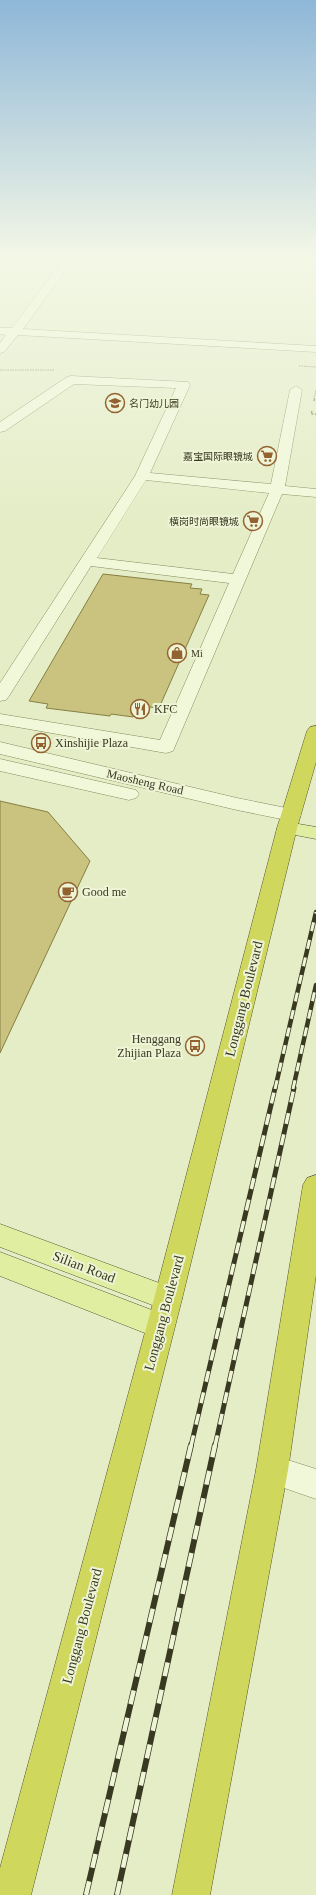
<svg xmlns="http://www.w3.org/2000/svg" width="316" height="1895" font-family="'Times New Roman','Noto Sans SC',serif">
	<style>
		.building { fill: #c9c37f; stroke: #867f44 }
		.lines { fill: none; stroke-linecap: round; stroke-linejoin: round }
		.minor-casing { stroke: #86885d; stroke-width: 1 }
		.major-casing { stroke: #565531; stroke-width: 1 }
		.highway-casing { stroke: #565531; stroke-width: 1 }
		.path-far1 { stroke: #86885d; stroke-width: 1; stroke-dasharray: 1.5 1; stroke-linecap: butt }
		.path { stroke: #86885d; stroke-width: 1.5; stroke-dasharray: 2 1.5; stroke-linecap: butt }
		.minor { fill: #f1f8da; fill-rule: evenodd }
		.major { fill: #dfeea1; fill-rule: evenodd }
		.highway { fill: #cfd75c; fill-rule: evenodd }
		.rail-far2-casing { stroke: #393820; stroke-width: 4.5 }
		.rail-far1-casing { stroke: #393820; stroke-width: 5 }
		.rail-casing { stroke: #393820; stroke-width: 6 }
		.rail-far2 { stroke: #eef4d6; stroke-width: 3; stroke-dasharray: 9; stroke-linecap: butt }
		.rail-far1 { stroke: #eef4d6; stroke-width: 3.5; stroke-dasharray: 11; stroke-linecap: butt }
		.rail { stroke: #eef4d6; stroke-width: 4.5; stroke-dasharray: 14; stroke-linecap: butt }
		.labels { text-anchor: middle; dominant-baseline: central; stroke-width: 4; stroke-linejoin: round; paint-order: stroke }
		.far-poi-label { font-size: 10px; fill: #393820; stroke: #eef4d6; text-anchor: start }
		.poi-label { font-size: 12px; fill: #393820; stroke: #eef4d6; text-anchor: start }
		.street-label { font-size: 12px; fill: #393820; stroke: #eef4d6 }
		.near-street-label { font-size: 14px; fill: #393820; stroke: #eef4d6 }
	</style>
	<rect width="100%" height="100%" fill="#e5edc7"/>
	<g class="building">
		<path d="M103,574l89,10 -2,4 12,1 -2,5 9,1 -50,113 -9,-1 -3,6 -11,-1 -3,5 -22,-3 -1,2 -64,-8 2,-4 -19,-3z"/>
		<path d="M0,801l48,11 42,49 -90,192z"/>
	</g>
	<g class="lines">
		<defs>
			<g id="minor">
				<path d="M66,256h10l-53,73 293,17v6l-298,-17 -14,17 -4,1v-10l6,-8 -6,-1v-6h12z"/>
				<path d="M71,376l117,6 2,3 -40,88 121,11 19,-94 6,-4 6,4 -17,96 31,3v8l-34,-3 -109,257 -7,2 -166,-29v-10l160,26 69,-157 -138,-17 -82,130 -3,4 -6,1v-18l135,-207 41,-88 -102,-4 -69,47 -5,1v-10l67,-45zM146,480l123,13 -36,81 -136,-16z"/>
				<path d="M0,742l237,56 54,11 7,2 3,4 -3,4 -7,2 -54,-11 -237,-56z"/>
				<path d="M0,759l136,31 3,4 -3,4 -7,2 -129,-29z"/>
				<path d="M272,1455l44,14v30l-55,-19 -5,-10 5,-10z"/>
			</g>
			<g id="major">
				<path d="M287,822l29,5v12l-36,-7 -3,-4 3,-4z"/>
				<path d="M0,1224l178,66 4,9 -4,9 -10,3 -168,-64z"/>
				<path d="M0,1252l170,65 4,9 -4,9 -10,4 -160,-63z"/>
			</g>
			<g id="highway">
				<path d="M316,726v36l-19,66 -115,471 -151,596h-31v-27l154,-569 123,-471 30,-97 3,-4z"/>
				<path d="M316,1175v100l-28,195 -78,425h-38l84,-425 47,-285 4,-7z"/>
			</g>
		</defs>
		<use href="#minor" class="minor-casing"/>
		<use href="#major" class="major-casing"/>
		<use href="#highway" class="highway-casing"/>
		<g class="path-far1">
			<path d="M299,366l17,1"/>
			<path d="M0,370h55"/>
			<path d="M314,399l2,-9"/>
		</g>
		<g class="path">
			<path d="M314,401l1,-3"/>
			<path d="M312,411l-1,3h5"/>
		</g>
		<use href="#minor" class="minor"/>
		<use href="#major" class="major"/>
		<use href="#highway" class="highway"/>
		<defs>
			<g id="rail-far2">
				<path d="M275,1089l41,-177"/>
				<path d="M293,1089l23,-104"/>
			</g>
			<g id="rail-far1">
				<path d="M191,1446l84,-358"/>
				<path d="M215,1446l79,-358"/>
			</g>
			<g id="rail">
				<path d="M86,1895l105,-450"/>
				<path d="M117,1895l98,-450"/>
			</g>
		</defs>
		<use href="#rail-far2" class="rail-far2-casing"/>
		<use href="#rail-far1" class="rail-far1-casing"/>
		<use href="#rail" class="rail-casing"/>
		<use href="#rail-far2" class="rail-far2"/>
		<use href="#rail-far1" class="rail-far1"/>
		<use href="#rail" class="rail"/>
	</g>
	<linearGradient id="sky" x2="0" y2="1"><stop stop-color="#8eb7d8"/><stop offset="0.49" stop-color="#f3f7e6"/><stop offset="1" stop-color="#f3f7e6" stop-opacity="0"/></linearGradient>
	<rect width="316" height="521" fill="url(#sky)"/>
	<defs>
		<symbol id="school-ring" viewBox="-11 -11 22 22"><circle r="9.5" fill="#eef4d6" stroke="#946230" stroke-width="1.5"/><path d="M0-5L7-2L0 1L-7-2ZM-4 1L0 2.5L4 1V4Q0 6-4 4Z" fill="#946230"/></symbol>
		<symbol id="supermarket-ring" viewBox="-11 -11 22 22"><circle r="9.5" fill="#eef4d6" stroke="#946230" stroke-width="1.5"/><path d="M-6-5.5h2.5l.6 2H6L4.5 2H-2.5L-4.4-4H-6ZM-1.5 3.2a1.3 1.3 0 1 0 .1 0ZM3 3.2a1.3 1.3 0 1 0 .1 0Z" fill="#946230"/></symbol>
		<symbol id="shop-ring" viewBox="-11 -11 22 22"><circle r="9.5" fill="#eef4d6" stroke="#946230" stroke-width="1.5"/><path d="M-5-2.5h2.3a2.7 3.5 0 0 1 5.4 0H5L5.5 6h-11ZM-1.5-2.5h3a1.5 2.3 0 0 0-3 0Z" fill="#946230"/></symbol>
		<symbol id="restaurant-ring" viewBox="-11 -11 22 22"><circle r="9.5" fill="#eef4d6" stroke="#946230" stroke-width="1.5"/><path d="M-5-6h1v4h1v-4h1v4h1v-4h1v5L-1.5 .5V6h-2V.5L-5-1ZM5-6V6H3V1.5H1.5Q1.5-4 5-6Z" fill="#946230"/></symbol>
		<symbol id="bus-ring" viewBox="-11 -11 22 22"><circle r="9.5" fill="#eef4d6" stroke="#946230" stroke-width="1.5"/><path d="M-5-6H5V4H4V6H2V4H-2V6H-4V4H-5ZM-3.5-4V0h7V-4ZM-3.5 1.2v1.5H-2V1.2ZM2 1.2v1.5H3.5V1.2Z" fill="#946230"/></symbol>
		<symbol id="cafe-ring" viewBox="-11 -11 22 22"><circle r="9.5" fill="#eef4d6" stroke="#946230" stroke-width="1.5"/><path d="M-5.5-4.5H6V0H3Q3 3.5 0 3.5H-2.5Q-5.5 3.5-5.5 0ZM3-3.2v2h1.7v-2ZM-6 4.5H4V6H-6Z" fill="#946230"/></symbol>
	</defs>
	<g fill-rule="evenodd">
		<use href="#school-ring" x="104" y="392" width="22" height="22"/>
		<use href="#supermarket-ring" x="256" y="445" width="22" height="22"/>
		<use href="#supermarket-ring" x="242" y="510" width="22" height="22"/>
		<use href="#shop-ring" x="166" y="642" width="22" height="22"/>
		<use href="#restaurant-ring" x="129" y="698" width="22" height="22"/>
		<use href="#bus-ring" x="30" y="732" width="22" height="22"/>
		<use href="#cafe-ring" x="57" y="881" width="22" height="22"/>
		<use href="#bus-ring" x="184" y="1035" width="22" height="22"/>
	</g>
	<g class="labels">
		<g class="far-poi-label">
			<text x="129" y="403">名门幼儿园</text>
			<text x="253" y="456" text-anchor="end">嘉宝国际眼镜城</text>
			<text x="239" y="521" text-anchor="end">横岗时尚眼镜城</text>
			<text x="191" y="653">Mi</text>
		</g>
		<g class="poi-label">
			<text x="154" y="709">KFC</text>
			<text x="55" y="743">Xinshijie Plaza</text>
			<text x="82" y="892">Good me</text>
			<text x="181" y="1039" text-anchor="end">Henggang<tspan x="181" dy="14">Zhijian Plaza</tspan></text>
		</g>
		<g class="street-label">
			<text transform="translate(145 782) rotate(13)">Maosheng Road</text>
		</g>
		<g class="near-street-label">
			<text transform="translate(244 999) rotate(-76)">Longgang Boulevard</text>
			<text transform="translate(84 1267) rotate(21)">Silian Road</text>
			<text transform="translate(164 1313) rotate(-75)">Longgang Boulevard</text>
			<text transform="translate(82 1626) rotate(-75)">Longgang Boulevard</text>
		</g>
	</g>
</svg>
